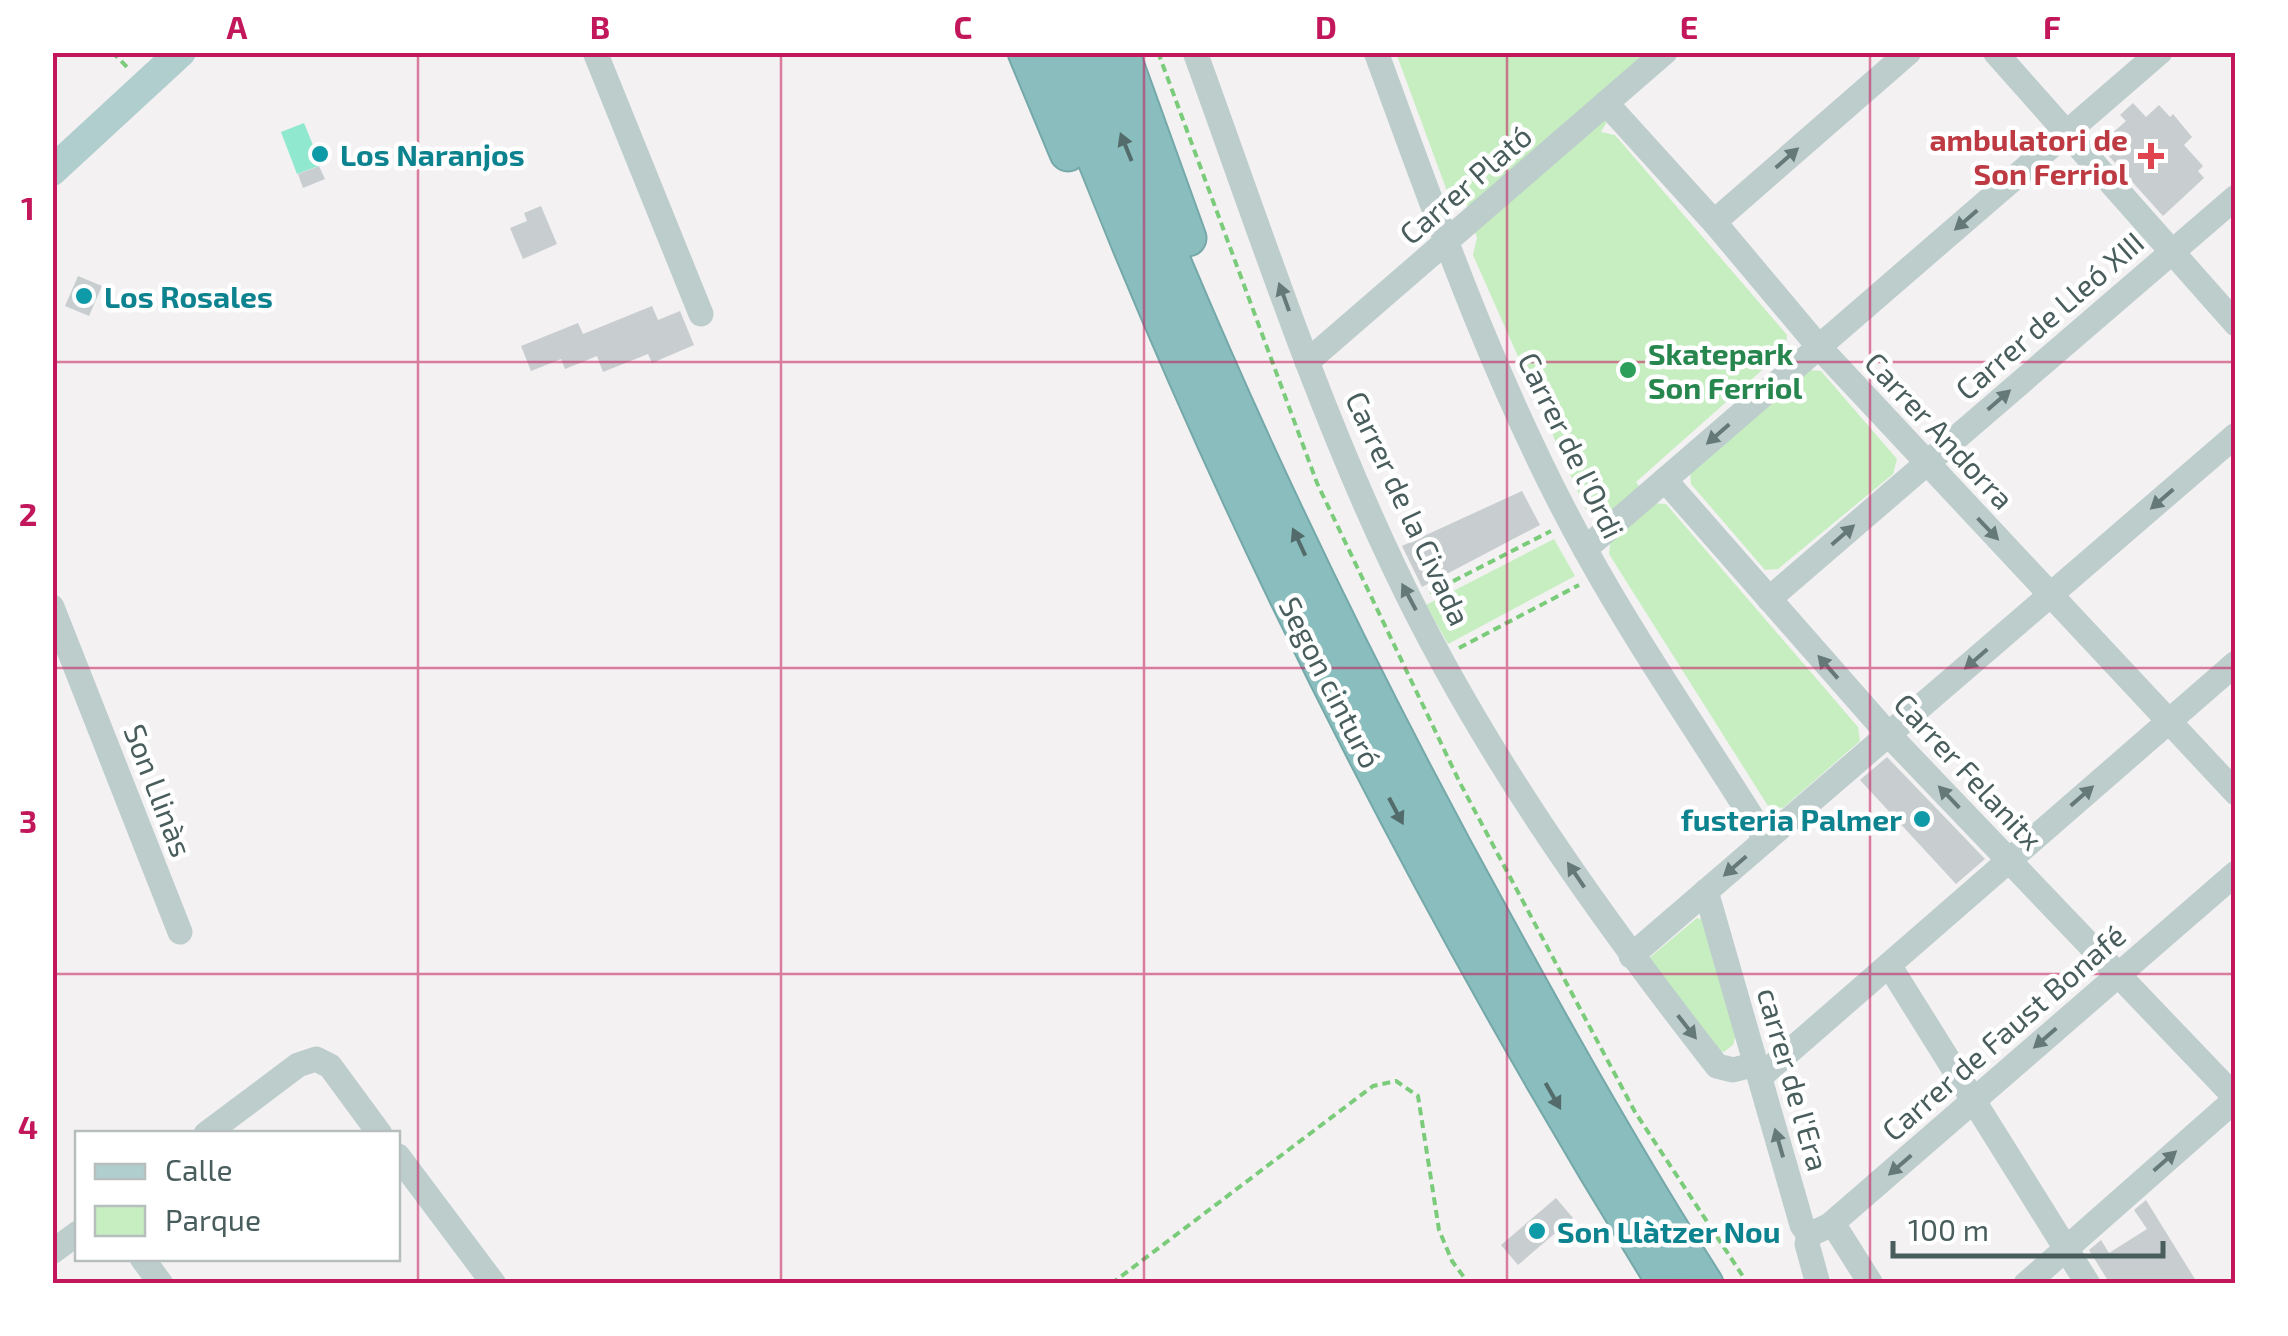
<svg xmlns="http://www.w3.org/2000/svg" width="2288" height="1336" font-family="'Exo 2',sans-serif">
	<style>
		.green { fill: #c6eec1 }
		.water { fill: #90e9cf }
		.building { fill: #c8ced0 }
		.lines { fill: none; stroke-linecap: round; stroke-linejoin: round }
		.highway-casing { stroke: #75a8a9; stroke-width: 39 }
		.path { stroke: #7acb7a; stroke-width: 4; stroke-dasharray: 8 5; stroke-linecap: butt }
		.minor { stroke: #bdcdcc; stroke-width: 25 }
		.major { stroke: #b1cece; stroke-width: 30 }
		.highway { stroke: #8abdbd; stroke-width: 35 }
		.oneway { fill: #536b6b }
		.oneway2 { fill: #667979 }
		.grid { fill: none; stroke: #c2185b; stroke-width: 2.5; stroke-opacity: 0.55 }
		.culture-dot { fill: #0f9aa8; stroke: #fff; stroke-width: 4 }
		.health-dot { fill: #e0444e; stroke: #fff; stroke-width: 4 }
		.leisure-dot { fill: #2e9e5b; stroke: #fff; stroke-width: 4 }
		.labels { text-anchor: middle; dominant-baseline: central; stroke-width: 9; stroke-linejoin: round; paint-order: stroke }
		.health-label { font-size: 30px; font-weight: bold; fill: #be3a42; stroke: #fff; text-anchor: end }
		.culture-label { font-size: 30px; font-weight: bold; fill: #0d838f; stroke: #fff; text-anchor: start }
		.street-label { font-size: 30px; fill: #495d5d; stroke: #fff }
		.leisure-label { font-size: 30px; font-weight: bold; fill: #27864d; stroke: #fff; text-anchor: start }
		.neatline { fill: none; stroke: #c2185b; stroke-width: 4 }
		.grid-label { font-size: 32px; text-anchor: middle; font-weight: bold; fill: #c2185b }
	</style>
	<rect width="100%" height="100%" fill="#f3f1f2"/>
	<g class="green">
		<path d="M1396,53h251l-46,79 14,3 172,200 -1,14 -150,133 15,21 15,1 192,223 2,14 -77,67 -15,-2 -159,-252 2,-19 -13,-23 -12,-2 -113,-255 4,-17 -13,-43 -17,-4z"/>
		<path d="M1808,370l13,1 76,88 -4,15 -115,95 -13,1 -74,-86 -1,-12z"/>
		<path d="M1554,539l21,37 -127,68 -22,-39z"/>
		<path d="M1697,918l7,2 32,115 -3,10 -9,7 -11,-4 -64,-90z"/>
	</g>
	<path class="water" d="M304,123l17,42 -24,9 -16,-42z"/>
	<g class="building">
		<path d="M2133,103l13,14 13,-12 11,12 3,-3 19,23 -8,8 19,21 -5,5 6,7 -41,38 -64,-71 27,-24 -6,-6z"/>
		<path d="M319,166l6,13 -22,9 -5,-14z"/>
		<path d="M541,206l16,38 -34,15 -13,-31 17,-7 -3,-8z"/>
		<path d="M78,276l24,10 -13,30 -24,-10z"/>
		<path d="M652,306l6,14 22,-9 14,34 -42,18 -4,-9 -45,18 -6,-16 -32,13 -4,-10 -30,12 -10,-25 57,-23 5,11z"/>
		<path d="M1522,491l18,34 -118,62 -20,-41z"/>
		<path d="M1887,757l98,102 -29,25 -96,-104z"/>
		<path d="M1556,1198l17,20 -55,47 -17,-20z"/>
		<path d="M2146,1200l52,84h-88l-21,-34 12,-10 8,13 38,-24 -13,-19z"/>
	</g>
	<g class="lines">
		<defs>
			<g id="highway">
				<path d="M1026,52l42,101"/>
				<path d="M1054,52c162,430 370,842 612,1232"/>
				<path d="M1089,52c113,300 251,591 406,872 67,122 135,243 210,360"/>
				<path d="M1121,52l67,186"/>
			</g>
		</defs>
		<use href="#highway" class="highway-casing"/>
		<g class="path">
			<path d="M112,52l18,18"/>
			<path d="M1158,52l159,431 143,300 175,329 113,172"/>
			<path d="M1430,593l121,-62"/>
			<path d="M1459,648l120,-63"/>
			<path d="M1111,1284l262,-198 23,-5 22,15 21,134 13,31 17,23"/>
		</g>
		<g class="minor">
			<path d="M595,52l106,262"/>
			<path d="M1195,52c63,173 120,349 199,515 85,180 201,343 323,499l16,4 23,-6"/>
			<path d="M1376,52c62,169 122,340 209,497 55,100 121,194 181,291"/>
			<path d="M1995,52l241,272"/>
			<path d="M1606,103l108,119 105,125 417,446"/>
			<path d="M1714,222l195,-170"/>
			<path d="M1307,362l358,-310"/>
			<path d="M1665,480l223,254 348,364"/>
			<path d="M1585,549l575,-497"/>
			<path d="M1769,599l467,-402"/>
			<path d="M52,607l128,325"/>
			<path d="M1706,891l96,334 7,10 -2,9 11,40"/>
			<path d="M1631,956l605,-521"/>
			<path d="M1889,965l199,319"/>
			<path d="M1760,1077l476,-414"/>
			<path d="M206,1134l92,-69 18,-6 14,7 50,68"/>
			<path d="M398,1156l96,128"/>
			<path d="M1830,1225l7,5 34,54"/>
			<path d="M1809,1235l21,-10 406,-352"/>
			<path d="M52,1252l26,-19"/>
			<path d="M142,1258l19,26"/>
			<path d="M2026,1284l210,-185"/>
		</g>
		<path class="major" d="M52,171l129,-119"/>
		<use href="#highway" class="highway"/>
	</g>
	<defs><path id="oneway-solid" d="M-6-.8H1V-3.2L6.5 0L1 3.2V.8H-6Z" transform="scale(2.5)"/></defs>
	<g class="oneway">
		<use href="#oneway-solid" transform="translate(1126 147) rotate(-112)"/>
		<use href="#oneway-solid" transform="translate(1299 542) rotate(-115)"/>
		<use href="#oneway-solid" transform="translate(1396 811) rotate(62)"/>
		<use href="#oneway-solid" transform="translate(1553 1096) rotate(60)"/>
	</g>
	<g class="oneway2">
		<use href="#oneway-solid" transform="translate(1787 158) rotate(-41)"/>
		<use href="#oneway-solid" transform="translate(1966 220) rotate(139)"/>
		<use href="#oneway-solid" transform="translate(1284 297) rotate(-110)"/>
		<use href="#oneway-solid" transform="translate(1999 400) rotate(-41)"/>
		<use href="#oneway-solid" transform="translate(1718 434) rotate(139)"/>
		<use href="#oneway-solid" transform="translate(2162 499) rotate(139)"/>
		<use href="#oneway-solid" transform="translate(1988 529) rotate(46)"/>
		<use href="#oneway-solid" transform="translate(1843 535) rotate(-41)"/>
		<use href="#oneway-solid" transform="translate(1409 597) rotate(-118)"/>
		<use href="#oneway-solid" transform="translate(1976 659) rotate(139)"/>
		<use href="#oneway-solid" transform="translate(1828 667) rotate(-131)"/>
		<use href="#oneway-solid" transform="translate(2082 796) rotate(-41)"/>
		<use href="#oneway-solid" transform="translate(1949 797) rotate(-134)"/>
		<use href="#oneway-solid" transform="translate(1735 866) rotate(139)"/>
		<use href="#oneway-solid" transform="translate(1576 875) rotate(-124)"/>
		<use href="#oneway-solid" transform="translate(1687 1027) rotate(52)"/>
		<use href="#oneway-solid" transform="translate(2045 1038) rotate(139)"/>
		<use href="#oneway-solid" transform="translate(1779 1143) rotate(-106)"/>
		<use href="#oneway-solid" transform="translate(2165 1161) rotate(-41)"/>
		<use href="#oneway-solid" transform="translate(1900 1165) rotate(139)"/>
	</g>
	<path class="grid" d="M418,52v1232M781,52v1232M1144,52v1232M1507,52v1232M1870,52v1232M52,362h2184M52,668h2184M52,974h2184"/>
	<g class="culture-dot">
		<circle cx="320" cy="154" r="10"/>
		<circle cx="84" cy="296" r="10"/>
		<circle cx="1922" cy="819" r="10"/>
		<circle cx="1537" cy="1231" r="10"/>
	</g>
	<path class="health-dot" d="M2146 141h10v10h10v10h-10v10h-10v-10h-10v-10h10z"/>
	<circle class="leisure-dot" cx="1628" cy="370" r="10"/>
	<g class="labels">
		<g class="health-label">
			<text x="2128" y="139">ambulatori de<tspan x="2128" dy="34">Son Ferriol</tspan></text>
		</g>
		<g class="culture-label">
			<text x="340" y="154">Los Naranjos</text>
			<text x="104" y="296">Los Rosales</text>
			<text x="1902" y="819" text-anchor="end">fusteria Palmer</text>
			<text x="1557" y="1231">Son Llàtzer Nou</text>
		</g>
		<g class="street-label">
			<text transform="translate(1465 184) rotate(-41)">Carrer Plató</text>
			<text transform="translate(2049 315) rotate(-41)">Carrer de Lleó XIII</text>
			<text transform="translate(1940 430) rotate(47)">Carrer Andorra</text>
			<text transform="translate(1572 445) rotate(64)">Carrer de l'Ordi</text>
			<text transform="translate(1409 508) rotate(65)">Carrer de la Civada</text>
			<text transform="translate(1331 682) rotate(63)">Segon cinturó</text>
			<text transform="translate(1969 771) rotate(47)">Carrer Felanitx</text>
			<text transform="translate(159 790) rotate(69)">Son Llinàs</text>
			<text transform="translate(2003 1032) rotate(-41)">Carrer de Faust Bonafé</text>
			<text transform="translate(1794 1079) rotate(74)">carrer de l'Era</text>
		</g>
		<g class="leisure-label">
			<text x="1648" y="353">Skatepark<tspan x="1648" dy="34">Son Ferriol</tspan></text>
		</g>
	</g>
	<rect width="2288" height="1336" fill="none" stroke="#ffffff" stroke-width="110"/>
	<rect x="75" y="1131" width="325" height="130" fill="#ffffff" stroke="#b6bebe" stroke-width="2.5"/>
	<rect x="95" y="1164" width="50" height="15" fill="#b1cece" stroke="#b6bebe" stroke-width="2.5"/>
	<text x="165" y="1181" font-size="30" fill="#495d5d">Calle</text>
	<rect x="95" y="1206" width="50" height="30" fill="#c6eec1" stroke="#b6bebe" stroke-width="2.5"/>
	<text x="165" y="1231" font-size="30" fill="#495d5d">Parque</text>
	<path d="M1893 1241v15h270v-15" fill="none" stroke="#495d5d" stroke-width="5"/>
	<text x="1908" y="1241" font-size="30" fill="#495d5d" stroke="#ffffff" stroke-width="8" paint-order="stroke">100 m</text>
	<rect x="55" y="55" width="2178" height="1226" class="neatline"/>
	<g class="grid-label">
		<text x="237" y="39">A</text>
		<text x="600" y="39">B</text>
		<text x="963" y="39">C</text>
		<text x="1326" y="39">D</text>
		<text x="1689" y="39">E</text>
		<text x="2052" y="39">F</text>
		<text x="28" y="220">1</text>
		<text x="28" y="526">2</text>
		<text x="28" y="833">3</text>
		<text x="28" y="1139">4</text>
	</g>
</svg>
